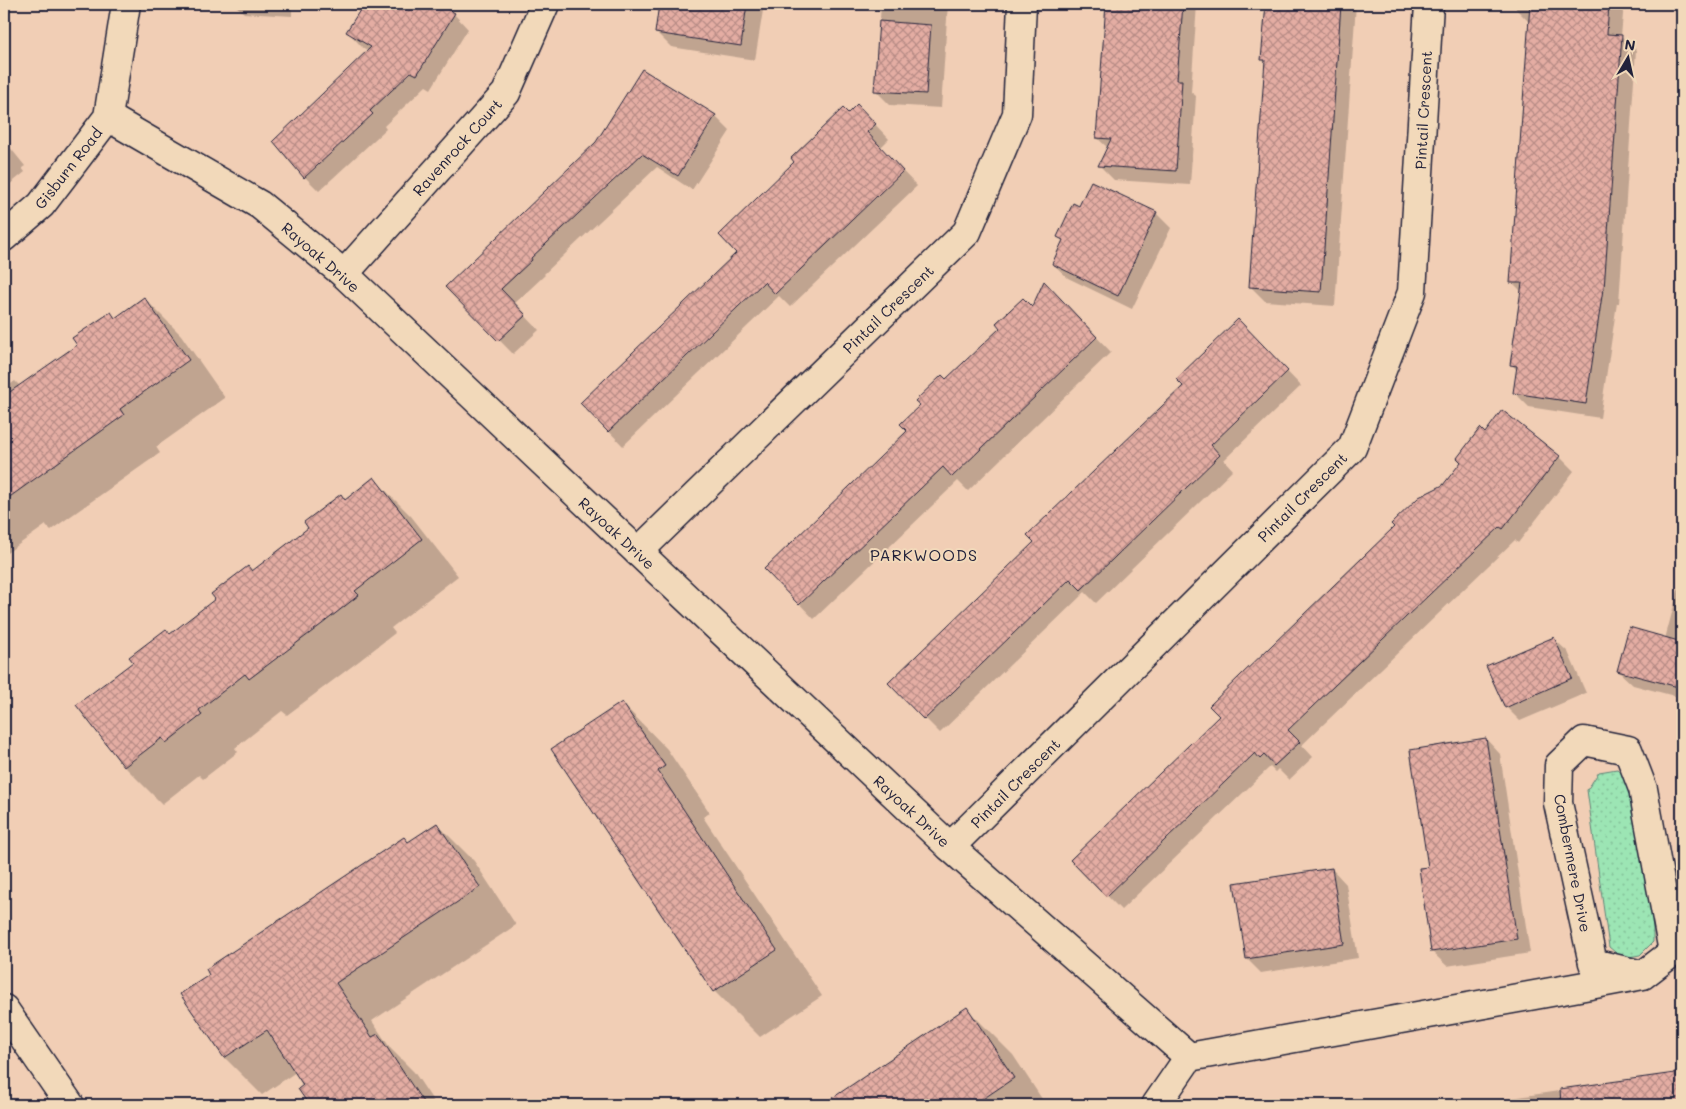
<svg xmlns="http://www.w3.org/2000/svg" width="1686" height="1109" font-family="Mali,sans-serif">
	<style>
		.grass { fill: url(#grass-dots); stroke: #5f8478 }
		.shadow { fill: #0003 }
		.building { fill: url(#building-cross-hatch); stroke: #22223b }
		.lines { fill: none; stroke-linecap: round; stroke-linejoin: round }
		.minor-casing { stroke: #22223b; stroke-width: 31 }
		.secondary-casing { stroke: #22223b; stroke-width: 31 }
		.minor { stroke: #f2d9ba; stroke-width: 28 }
		.secondary { stroke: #f2d9ba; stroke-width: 28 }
		.labels { text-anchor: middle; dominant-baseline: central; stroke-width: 4; stroke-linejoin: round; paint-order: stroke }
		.street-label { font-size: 15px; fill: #22223b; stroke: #f2d9ba }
		.neighbourhood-label { font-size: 16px; letter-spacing: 1px; fill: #22223b; stroke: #f2d9ba }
	</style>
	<defs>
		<pattern id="grass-dots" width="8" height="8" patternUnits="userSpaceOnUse" patternTransform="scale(1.25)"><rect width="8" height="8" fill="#9ce5b4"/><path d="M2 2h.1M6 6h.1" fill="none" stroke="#86c49c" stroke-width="1.8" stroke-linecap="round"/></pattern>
		<pattern id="building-cross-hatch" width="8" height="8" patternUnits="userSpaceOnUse" patternTransform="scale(1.25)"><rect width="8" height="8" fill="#e4ada3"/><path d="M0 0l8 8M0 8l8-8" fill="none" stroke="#b88c86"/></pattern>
	</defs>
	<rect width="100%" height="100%" fill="#f1ceb5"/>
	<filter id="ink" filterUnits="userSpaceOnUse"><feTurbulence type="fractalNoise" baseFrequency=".02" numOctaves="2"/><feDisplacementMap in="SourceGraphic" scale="10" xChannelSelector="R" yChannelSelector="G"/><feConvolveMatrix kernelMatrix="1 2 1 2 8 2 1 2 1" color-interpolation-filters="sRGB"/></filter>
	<g filter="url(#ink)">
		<path class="grass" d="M1617,769l14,11 22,143v19l-13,13 -18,3 -13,-11 -22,-157 12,-18z"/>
		<g class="shadow">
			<path d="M36,4h16l-9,7z"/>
			<path d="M234,4h58v12l-48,-3z"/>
			<path d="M365,4h72l17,10 14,15 -37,60 -5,-3 -42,40 2,3 -67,62 -14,-14 64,-126 -7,-4 -14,-15z"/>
			<path d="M661,4h103l-9,56 -84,-13 -15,-15z"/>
			<path d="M881,4h67l-7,104 -51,-3 -15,-15z"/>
			<path d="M1107,4h90l-6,88 5,4 -6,89 -76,-5 -14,-14 8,-18 -11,-10z"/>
			<path d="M1266,4h90l-21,302 -70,-5 -14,-14 15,-224 -4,-3z"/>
			<path d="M1516,4h108l-3,32 15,14 -17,253h-2l-17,115 -71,-11 -14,-14 3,-22 -7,-7 11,-72 -10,-10 18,-259 -14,-14z"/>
			<path d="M848,115l23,5 18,19 -9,9 37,38 -127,121 -11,-11 -156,150 -41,-43 156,-150z"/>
			<path d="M715,116l15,15 -38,59 -35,-23 -113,107 1,1 -31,29 25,26 -26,24 -66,-67 150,-144z"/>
			<path d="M4,140l21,26 -3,2 3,4 -21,17z"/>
			<path d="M1092,183l65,31 14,14 -39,81 -64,-31 -15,-14 11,-22 -5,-5 21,-30z"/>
			<path d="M1058,297l53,55 -143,139 -10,-10 -144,138 -48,-50 143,-138 37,-50 86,-72z"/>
			<path d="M144,298l37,37 44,63 -69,49 4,6 -109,77 -5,-5 -42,30v-166l11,-8 5,5 58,-41 33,-32 5,6z"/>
			<path d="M1252,335l49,51 -77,74 9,10 -137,133 -11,-11 -145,141 -50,-50z"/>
			<path d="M1503,412l57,45 14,14 -56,72 -3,-3 -213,205 11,12 -24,23 -11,-11 -3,3 -5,-5 -149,143 -49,-50 149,-144 223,-230z"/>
			<path d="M374,479l37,37 47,60 -67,52 4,5 -36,28 -72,54 -5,-4 -47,37 3,4 -35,27 -4,-4 -37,29 -37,-37 -47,-61 232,-178 31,-33 5,6z"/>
			<path d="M1682,575v123l-49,-13 -15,-14 47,-32z"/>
			<path d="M1553,638l15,14 18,41 -66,28 -14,-14z"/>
			<path d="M622,703l45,46 43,64 -7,4 119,179 -62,41 -46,-46 -161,-242z"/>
			<path d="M1486,739l14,15 30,199 -83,13 -15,-14 -2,-84z"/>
			<path d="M437,824l37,37 42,64 -144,96 19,28 23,23 22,33h-126l-10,-16 5,-4 -9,-13 -34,23 -37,-37 -43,-64z"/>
			<path d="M1332,869l14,15 12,74 -97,15 -14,-14z"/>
			<path d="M967,1009l46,46 33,50h-222z"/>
			<path d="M1682,1073v32h-219z"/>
		</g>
		<g class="building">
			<path d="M364,4h75l16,9 -38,62 -6,-3 -41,39 3,3 -69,64 -31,-37 98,-94 -25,-15z"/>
			<path d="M659,4h88l-6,42 -86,-13z"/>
			<path d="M1106,4h77l-6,76h5l-6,91 -78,-5 13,-27 -15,-1z"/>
			<path d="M1266,4h75l-20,288 -72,-5 16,-227h-4z"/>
			<path d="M1530,4h79l-2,30 15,1 -18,254h-1l-17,115 -73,-11 4,-27 -7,-1 12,-82h-12z"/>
			<path d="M879,21l52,4 -5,69 -52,-3z"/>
			<path d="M642,69l74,46 -38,61 -36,-22 -111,104 1,2 -31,29 25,26 -28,26 -53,-54 151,-145z"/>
			<path d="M857,104l19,20 -9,8 36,39 -128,123 -11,-12 -156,150 -28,-29 156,-150 -17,-18 75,-73 -3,-4 52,-50 5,5z"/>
			<path d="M1091,181l66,31 -39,84 -66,-32 11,-24 -6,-3 16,-34 6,3z"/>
			<path d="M1044,281l53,56 -145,140 -9,-10 -144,138 -35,-36 143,-138 -7,-7 20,-19 -5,-4 27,-26 4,4 54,-51 -4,-5 27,-25 9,9z"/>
			<path d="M144,297l45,63 -69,49 4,6 -120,86v-105l73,-51 -5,-7 39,-26 4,6z"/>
			<path d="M1238,319l50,52 -77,74 9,10 -139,135 -11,-11 -146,141 -36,-37 146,-141 -7,-7 156,-149 -7,-7z"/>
			<path d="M1502,410l58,46 -57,73 -3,-2 -212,203 12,12 -26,24 -10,-11 -4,4 -5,-6 -149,144 -36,-37 149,-144 -10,-10 185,-179 -3,-3 28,-27 24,-12 18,-23 -4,-4 23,-30 5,5z"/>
			<path d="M374,477l48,62 -67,52 4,4 -37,29 -73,55 -4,-5 -46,36 3,5 -36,28 -4,-5 -38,29 -48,-62 57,-43 -4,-5 37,-28 4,5 45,-35 -4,-5 37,-28 4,5 56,-43 -4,-6 37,-28 4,6z"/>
			<path d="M1629,627l53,15v46l-65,-17z"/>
			<path d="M1554,637l18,41 -67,30 -19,-42z"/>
			<path d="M622,702l43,64 -7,5 119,179 -64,42 -162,-243z"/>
			<path d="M1486,738l31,201 -86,13 -12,-84 9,-1 -18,-117z"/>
			<path d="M437,823l43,64 -144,96 36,54 6,-3 47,71h-116l-11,-16 5,-4 -36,-55 -43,28 -44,-64 29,-19 -3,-6 198,-132 4,5z"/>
			<path d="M1332,868l12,76 -98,15 -12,-76z"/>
			<path d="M967,1007l47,71 -40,27h-152z"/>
			<path d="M1682,1072v33h-121l-1,-16z"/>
		</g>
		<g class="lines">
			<defs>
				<g id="minor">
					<path d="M108,117l152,88 84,69 606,573 239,210"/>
					<path d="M4,237l37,-32 67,-88 18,-113"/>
					<path d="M344,274l162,-181 39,-89"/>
					<path d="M638,552l329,-320 50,-118 5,-110"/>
					<path d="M950,847l402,-399 60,-156 17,-288"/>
					<path d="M1156,1105l33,-48 401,-72 53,-10 30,-23 -30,-163 -15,-39 -44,-9 -25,24 -1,38 35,160 50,12"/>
				</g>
				<path id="secondary" d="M4,1009l66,96"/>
			</defs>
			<use href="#minor" class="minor-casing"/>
			<use href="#secondary" class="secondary-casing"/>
			<use href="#minor" class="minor"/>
			<use href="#secondary" class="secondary"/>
		</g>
	</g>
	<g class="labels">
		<g class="street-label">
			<text transform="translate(1423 110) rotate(-87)">Pintail Crescent</text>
			<text transform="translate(457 147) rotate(-48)">Ravenrock Court</text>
			<text transform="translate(68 168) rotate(-52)">Gisburn Road</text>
			<text transform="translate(321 257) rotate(41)">Rayoak Drive</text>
			<text transform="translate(888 309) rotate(-44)">Pintail Crescent</text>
			<text transform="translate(1302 497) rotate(-45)">Pintail Crescent</text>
			<text transform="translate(617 533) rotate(43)">Rayoak Drive</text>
			<text transform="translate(1015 783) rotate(-45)">Pintail Crescent</text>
			<text transform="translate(912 811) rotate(43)">Rayoak Drive</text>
			<text transform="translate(1573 863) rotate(79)">Combermere Drive</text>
		</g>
		<g class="neighbourhood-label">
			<text x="924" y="554">PARKWOODS</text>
		</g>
	</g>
	<rect width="1686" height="1109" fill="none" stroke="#f2d9ba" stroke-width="20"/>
	<rect x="10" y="10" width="1666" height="1089" fill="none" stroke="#22223b" stroke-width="2" filter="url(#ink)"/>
	<g transform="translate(1628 58) rotate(9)" stroke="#f2d9ba" stroke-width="4" paint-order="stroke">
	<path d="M0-4L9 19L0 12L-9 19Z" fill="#22223b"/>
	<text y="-8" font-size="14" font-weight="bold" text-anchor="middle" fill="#22223b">N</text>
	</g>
</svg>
